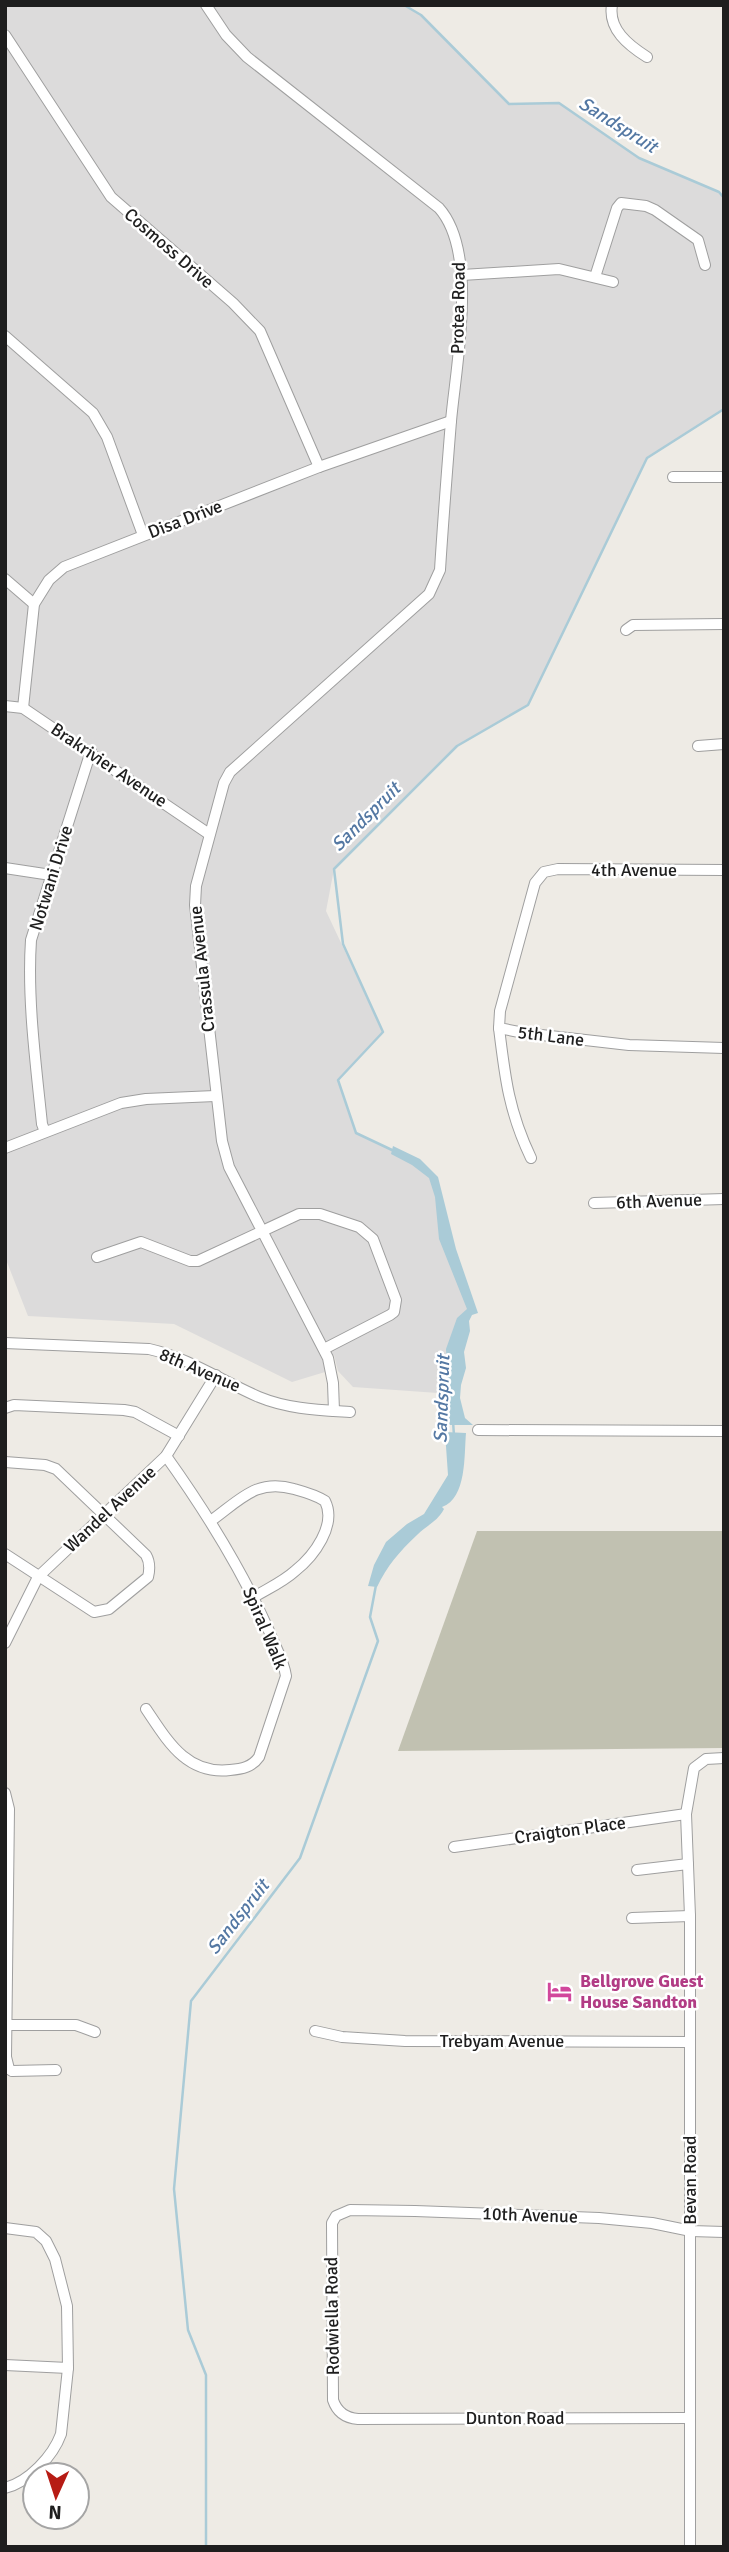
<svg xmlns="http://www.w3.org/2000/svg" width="729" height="2552" font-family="Signika,sans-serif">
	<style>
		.residential { fill: #dcdbdb }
		.construction { fill: #c1c1b1 }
		.water { fill: #aacbd7 }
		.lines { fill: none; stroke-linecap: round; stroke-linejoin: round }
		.stream { stroke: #aacbd7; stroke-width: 2.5 }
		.minor-casing { stroke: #9f9f9f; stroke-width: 12 }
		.minor { stroke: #fff; stroke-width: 10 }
		.labels { text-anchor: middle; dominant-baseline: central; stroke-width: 5; stroke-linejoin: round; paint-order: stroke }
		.street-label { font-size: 18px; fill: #1e1e1e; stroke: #fff }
		.hotel-label { font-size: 18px; font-weight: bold; fill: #b23c85; stroke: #fff; text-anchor: start }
		.water-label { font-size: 19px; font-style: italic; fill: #5478a3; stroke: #fff }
	</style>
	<rect width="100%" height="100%" fill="#eeebe5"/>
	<path class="residential" d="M5,5h399l17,10 88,89 50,-1 80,55 80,34 5,6v211l-77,49 -119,247 -71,41 -123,123 -8,42 57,121 -45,48 18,53 60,28 15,16 39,129 -18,88 -99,-7 -15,-16 -4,-16 -11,6 2,11 -33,10 -118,-58 -146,-8 -23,-59z"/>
	<path class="construction" d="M477,1531h247v217l-326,3z"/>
	<g class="water">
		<path d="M393,1146l27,13 18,18 18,72 22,64 -6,2 -3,6 1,10 -6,21 2,16 -5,17 -1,13 5,20 8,7h-29l3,-9 -5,-28 5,-17 -1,-22 11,-31 10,-9 -28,-70 -4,-42 -6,-19 -17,-13 -21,-11z"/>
		<path d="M445,1432l21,1c-2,22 1,65 -24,74l2,2c-7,13 -17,16 -27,26 -18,17 -30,31 -40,52l-9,-1 6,-21 12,-23 21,-18 17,-10 24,-39z"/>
	</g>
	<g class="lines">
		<g class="stream">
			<path d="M404,5l17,10 88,89 50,-1 80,55 80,34 5,6"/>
			<path d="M392,1150l-36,-17 -18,-53 45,-48 -40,-88 -9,-75 123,-123 71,-41 119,-247 77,-49"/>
			<path d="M453,1421l1,15"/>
			<path d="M206,2547v-172l-18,-45 -14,-141 17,-188 109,-143 78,-217 -8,-24 6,-32"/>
		</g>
		<defs>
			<g id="minor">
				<path d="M206,5l20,30 21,22 192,151c40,45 17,156 12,213 -4,50 -8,100 -11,149l-11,24 -199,178 -6,11 -28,103 -1,19 27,236 7,26 99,191 5,25 1,28"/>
				<path d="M612,5c-4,24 16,40 35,52"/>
				<path d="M5,35l106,162 122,106 27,28 59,136"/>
				<path d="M462,275l97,-6 54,13"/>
				<path d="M595,277l22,-69 4,-5 25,3 9,4 43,30 7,25"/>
				<path d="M5,336l88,77 14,24 36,98"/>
				<path d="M673,477h51"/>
				<path d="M5,579l29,25"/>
				<path d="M626,630l7,-5 91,-1"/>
				<path d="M5,706l18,2 186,126"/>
				<path d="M23,708l11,-104 15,-24 15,-13 255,-100 132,-46"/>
				<path d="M698,746l26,-2"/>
				<path d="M5,868l46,7"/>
				<path d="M724,870l-166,-1 -14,3 -9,11 -35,128 -1,17 25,5 105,12 95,3"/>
				<path d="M499,1028c6,50 10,84 32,130"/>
				<path d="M45,1132l-3,-8c-6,-59 -15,-125 -11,-184l60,-189"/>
				<path d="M5,1148l116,-45 25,-4 69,-3"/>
				<path d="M594,1203l130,-4"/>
				<path d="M97,1257l44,-15 49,19h8l101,-47h21l39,13 14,12 23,61 -2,12 -4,3 -66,34"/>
				<path d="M5,1343l144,6c40,9 73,32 110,48 29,12 60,13 91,15"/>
				<path d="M5,1408l9,-3 110,5 11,2 44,24"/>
				<path d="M478,1430l246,1"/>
				<path d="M5,1462l40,3 11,4 90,86c4,7 4,14 2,22l-39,32 -15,3 -89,-58"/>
				<path d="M212,1520c28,-20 45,-42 82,-31 11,3 22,6 31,12 12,24 -11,55 -30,70 -12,11 -28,18 -41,26"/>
				<path d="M5,1643l33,-66 128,-121 50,-81"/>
				<path d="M146,1709c21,31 40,66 84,61 12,-1 22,-3 29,-13l27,-81c-2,-15 -11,-30 -17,-45 -28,-63 -63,-119 -103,-175"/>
				<path d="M5,1793l4,16 -3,248 3,12 3,2 44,-1"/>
				<path d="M454,1847l232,-33"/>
				<path d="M637,1870l51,-6"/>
				<path d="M632,1918l58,-2"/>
				<path d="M7,2025h69l19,7"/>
				<path d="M315,2031l27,6 63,4 284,1"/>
				<path d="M5,2228l31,4 10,9 9,18 12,47 1,62 -7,66c-8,22 -32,48 -56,54"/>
				<path d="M5,2365l63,3"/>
				<path d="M689,2418l-331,1c-13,-1 -21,-7 -25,-19l-1,-177 4,-7 14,-6 65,1 184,7 53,5 39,8 33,1"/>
				<path d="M690,2547v-631l-4,-102 8,-46 12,-9 18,-1"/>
			</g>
		</defs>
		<use href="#minor" class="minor-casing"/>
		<use href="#minor" class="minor"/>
	</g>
	<defs>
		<symbol id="hotel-bare" viewBox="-9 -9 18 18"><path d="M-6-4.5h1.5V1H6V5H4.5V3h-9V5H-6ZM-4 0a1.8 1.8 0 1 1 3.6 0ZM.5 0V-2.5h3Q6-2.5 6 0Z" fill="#d1479c" stroke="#fff" stroke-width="2.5" paint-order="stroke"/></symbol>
	</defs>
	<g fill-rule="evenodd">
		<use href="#hotel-bare" x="542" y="1974" width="35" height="35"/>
	</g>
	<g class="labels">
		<g class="street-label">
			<text transform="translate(169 248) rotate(41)">Cosmoss Drive</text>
			<text transform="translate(458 308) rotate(-89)">Protea Road</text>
			<text transform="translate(185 519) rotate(-21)">Disa Drive</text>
			<text transform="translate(109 765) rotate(34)">Brakrivier Avenue</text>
			<text x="634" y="870">4th Avenue</text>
			<text transform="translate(51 878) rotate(-73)">Notwani Drive</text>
			<text transform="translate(202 969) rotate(-96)">Crassula Avenue</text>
			<text transform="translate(551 1036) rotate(7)">5th Lane</text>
			<text transform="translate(659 1201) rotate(-2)">6th Avenue</text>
			<text transform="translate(200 1370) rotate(23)">8th Avenue</text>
			<text transform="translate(110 1509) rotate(-43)">Wandel Avenue</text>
			<text transform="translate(265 1628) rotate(67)">Spiral Walk</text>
			<text transform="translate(570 1830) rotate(-8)">Craigton Place</text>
			<text x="502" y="2041">Trebyam Avenue</text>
			<text transform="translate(690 2180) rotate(-90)">Bevan Road</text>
			<text transform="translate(530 2215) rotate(2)">10th Avenue</text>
			<text transform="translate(332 2316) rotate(-91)">Rodwiella Road</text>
			<text x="515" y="2418">Dunton Road</text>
		</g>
		<g class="hotel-label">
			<text x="580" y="1981">Bellgrove Guest<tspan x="580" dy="21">House Sandton</tspan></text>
		</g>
		<g class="water-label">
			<text transform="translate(618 125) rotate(32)">Sandspruit</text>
			<text transform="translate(366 817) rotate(-45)">Sandspruit</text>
			<text transform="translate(442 1399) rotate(-88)">Sandspruit</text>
			<text transform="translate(238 1917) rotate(-52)">Sandspruit</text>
		</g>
	</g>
	<rect width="729" height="2552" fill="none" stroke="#1e1e1e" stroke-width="14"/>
	<g transform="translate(56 2496) rotate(183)"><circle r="33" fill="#ffffff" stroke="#a5a5a5" stroke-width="2"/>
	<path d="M0-5L12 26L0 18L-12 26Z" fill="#b71c15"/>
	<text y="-10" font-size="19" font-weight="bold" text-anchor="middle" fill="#1e1e1e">N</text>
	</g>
</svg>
